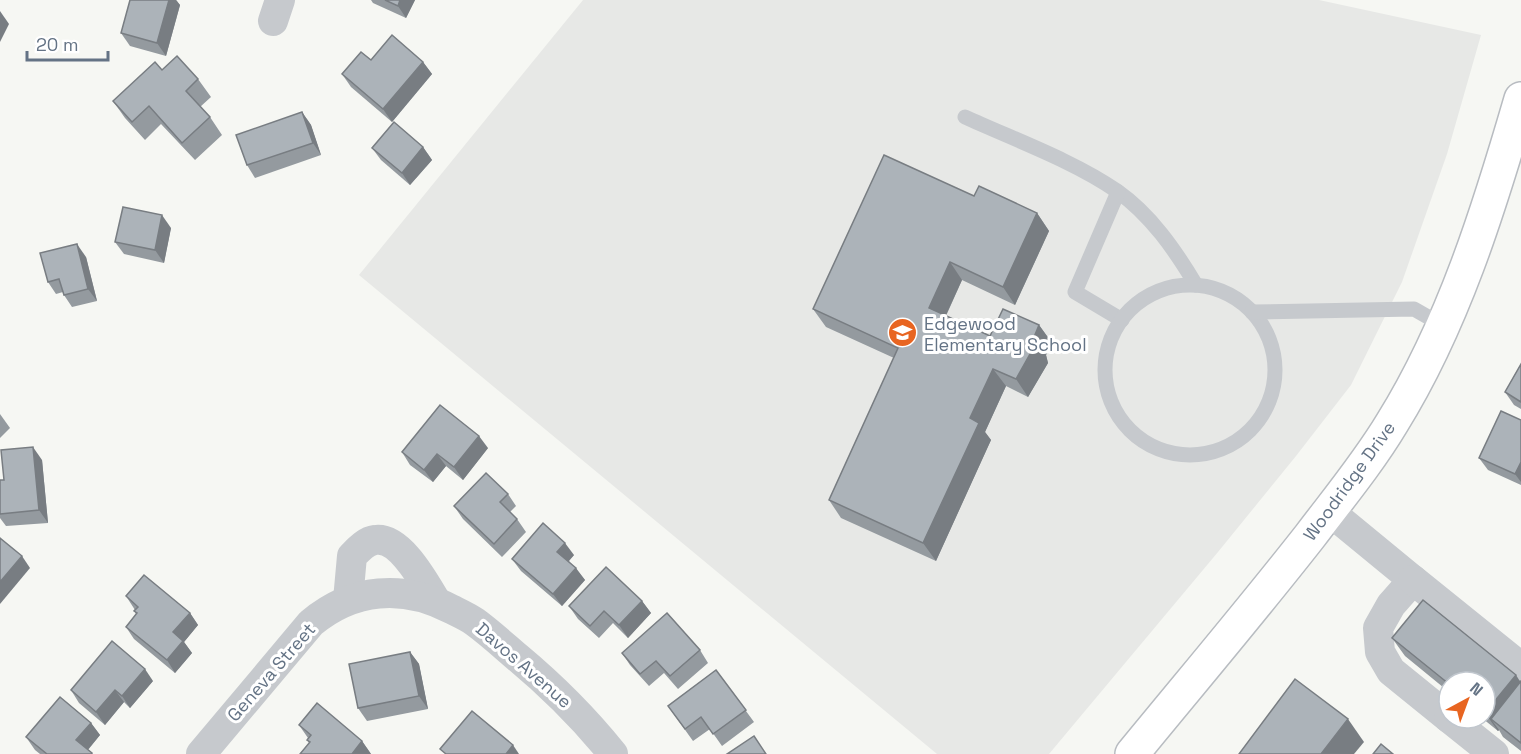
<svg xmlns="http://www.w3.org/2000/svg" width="1521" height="754" font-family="'Space Grotesk',sans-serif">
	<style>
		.built { fill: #e7e8e6 }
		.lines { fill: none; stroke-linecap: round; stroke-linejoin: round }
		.secondary-casing { stroke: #b8bcc1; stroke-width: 36 }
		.lane { stroke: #c6c9cd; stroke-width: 15 }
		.street { stroke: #c6c9cd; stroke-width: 30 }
		.secondary { stroke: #fff; stroke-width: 33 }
		.wall { fill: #949a9f }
		.shaded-wall { fill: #787d82 }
		.building { fill: #acb3b9; stroke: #787d82; stroke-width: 1.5 }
		.labels { text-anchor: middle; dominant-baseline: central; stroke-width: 6; stroke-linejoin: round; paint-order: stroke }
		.poi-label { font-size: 18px; fill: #647385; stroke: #fff; text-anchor: start }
		.street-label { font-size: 18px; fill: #647385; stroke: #fff }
	</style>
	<rect width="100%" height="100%" fill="#f6f7f3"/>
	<path class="built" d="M583,0h736l162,35 -34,119 -45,128 -51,103 -55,71 -78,96 -169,202h-112l-578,-479z"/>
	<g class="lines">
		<defs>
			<path id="secondary" d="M1132,754c59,-72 120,-144 178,-218 28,-37 58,-73 82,-113 61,-98 97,-214 129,-324"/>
		</defs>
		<use href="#secondary" class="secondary-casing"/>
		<g class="lane">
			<path d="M965,117c48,22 109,44 152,74 34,24 58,59 79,94"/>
			<path d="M1118,192l-43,100 47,28"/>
			<circle cx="1190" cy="370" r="85"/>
			<path d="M1252,312l162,-3 28,16"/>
		</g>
		<g class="street">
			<path d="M273,21l7,-21"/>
			<path d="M1329,511l84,69 -22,25 -13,23 2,24 11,19 58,47"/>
			<path d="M1413,580l108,87"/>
			<path d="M348,600l4,-44c6,-6 14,-15 23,-16 25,-4 50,43 61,61"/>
			<path d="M1449,718l45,36"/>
			<path d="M201,754l110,-131c42,-35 92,-39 140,-14 8,4 17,8 24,13 15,11 28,23 42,35 36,30 67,61 96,97"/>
		</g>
		<use href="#secondary" class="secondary"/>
	</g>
	<g class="wall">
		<path d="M130,0h46l4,5 -14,51 -36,-10 -9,-13z"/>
		<path d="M371,0h44l-9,18 -33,-15z"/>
		<path d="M371,60l52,2 9,12 -40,48 -41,-35 -9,-13z"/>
		<path d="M162,70l36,9 13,18 -11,10 10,10 12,18 -27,25 -34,-36 -16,16 -20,-22 -12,-17z"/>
		<path d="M302,112l9,13 10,30 -66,23 -8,-13z"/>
		<path d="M423,147l9,13 -22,25 -29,-25 -9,-12z"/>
		<path d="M974,196l63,17 12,18 -34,74 -53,-25 -16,36 44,20 49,-11 13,18 -6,12 2,8 -20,34 -22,-11 -21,46 6,8 -55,121 -95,-43 -12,-18 65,-142 -68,-31 -13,-18z"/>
		<path d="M171,228l-7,35 -40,-9 -9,-12z"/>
		<path d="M86,257l11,44 -25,6 -8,-12 -1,-3 -7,2 -8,-12z"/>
		<path d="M1521,364v45l-7,-4 -9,-13z"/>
		<path d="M0,414l10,14 -10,10z"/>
		<path d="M1521,420v65l-33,-15 -9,-12z"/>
		<path d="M488,448l-25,32 -17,-14 -13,16 -23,-17 -8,-13z"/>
		<path d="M42,460l6,63 -42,3 -6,-8v-38h4z"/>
		<path d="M508,494l8,12 -6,6 7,7 9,13 -24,25 -39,-38 -9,-13z"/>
		<path d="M574,555l-5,6 16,19 -23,26 -41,-35 -9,-12z"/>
		<path d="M126,596l64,17 8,12 -14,17 8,11 -17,20 -41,-34 -8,-12 10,-13 -2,-3 1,-1z"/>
		<path d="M642,601l9,12 -23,25 -15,-15 -14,15 -21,-19 -9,-13z"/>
		<path d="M1392,638l129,43v70l-18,-14 -4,-7 -1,1 -16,-13h3v-36h-36v10l-44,-36z"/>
		<path d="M700,650l8,13 -30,26 -14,-16 -15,13 -19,-21 -8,-12z"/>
		<path d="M410,652l9,12 9,45 -61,12 -9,-13z"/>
		<path d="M716,670l38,52 -32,24 -12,-17 -17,12 -25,-35z"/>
		<path d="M153,681l-23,27 -6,-6 -19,23 -26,-22 -8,-13z"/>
		<path d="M91,723l9,12 -12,15 5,4h-53l-5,-4 -9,-13z"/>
		<path d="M299,725l63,16 9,13 -62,-11 -2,-3 1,-2z"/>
	</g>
	<g class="shaded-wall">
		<path d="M169,0h7l4,5 -14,51 -9,-13z"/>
		<path d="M400,0h15l-9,18 -8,-12z"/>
		<path d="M0,11l9,13 -9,18z"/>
		<path d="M423,62l9,12 -40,48 -9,-13z"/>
		<path d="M302,112l9,13 10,30 -8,-12z"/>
		<path d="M423,147l9,13 -22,25 -8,-12z"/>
		<path d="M1037,213l12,18 -34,74 -12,-18z"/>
		<path d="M162,215l9,13 -7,35 -9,-13z"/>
		<path d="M77,244l9,13 11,44 -9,-12z"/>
		<path d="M950,262l12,18 -21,46 -12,-18z"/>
		<path d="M1039,325l13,18 -6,12 2,8 -20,34 -12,-18z"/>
		<path d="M993,369l13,17 -21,46 6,8 -55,121 -13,-18 47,-125z"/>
		<path d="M479,436l9,12 -25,32 -9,-13z"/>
		<path d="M33,447l9,13 6,63 -9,-13z"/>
		<path d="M437,454l9,12 -13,16 -9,-12z"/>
		<path d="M1521,462v20l-6,-8z"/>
		<path d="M565,543l9,12 -8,9 -9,-12z"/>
		<path d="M22,556l8,12 -30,36v-22z"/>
		<path d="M576,568l9,12 -23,26 -9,-12z"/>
		<path d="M642,601l9,12 -23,25 -9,-13z"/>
		<path d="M190,613l8,12 -14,17 8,11 -17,20 -8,-13 6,-28z"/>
		<path d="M410,652l9,12 9,45 -9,-13z"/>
		<path d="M145,669l8,12 -23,27 -8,-12z"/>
		<path d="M1516,675l5,8 -30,36 8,11 -1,1 -13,-18z"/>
		<path d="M115,690l9,12 -19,23 -9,-13z"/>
		<path d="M1348,719l16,23 -10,12h-33z"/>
		<path d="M91,723l9,12 -15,18 -9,-13z"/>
		<path d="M362,741l9,13h-19z"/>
		<path d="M513,745l6,9h-13z"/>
	</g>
	<g class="building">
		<path d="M130,0h39l-12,43 -36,-10z"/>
		<path d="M385,0h15l-2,6z"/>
		<path d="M392,35l31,27 -40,47 -41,-35 19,-22 10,8z"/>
		<path d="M177,56l21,23 -12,12 24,26 -28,26 -33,-37 -17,16 -19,-21 42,-39 7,8z"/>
		<path d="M302,112l11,31 -66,22 -11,-30z"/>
		<path d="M394,122l29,25 -21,26 -30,-25z"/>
		<path d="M884,155l90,41 5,-10 58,27 -34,74 -53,-25 -21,46 61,28 13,-27 36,16 -5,12 1,8 -19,34 -23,-10 -23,49 9,5 -56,120 -94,-43 69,-152 -85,-39z"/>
		<path d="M123,207l39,8 -7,35 -40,-8z"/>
		<path d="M77,244l11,45 -24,6 -5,-16 -11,3 -8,-29z"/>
		<path d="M1521,364v38l-16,-10z"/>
		<path d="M440,405l39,31 -25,31 -17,-13 -13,16 -22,-18z"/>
		<path d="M1501,411l20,9v42l-6,12 -36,-16z"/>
		<path d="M33,447l6,63 -39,4v-34h4l-3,-30z"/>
		<path d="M486,473l22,21 -8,8 17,17 -23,25 -40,-38z"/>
		<path d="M543,523l22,20 -8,9 19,16 -23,26 -41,-35z"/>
		<path d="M0,538l22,18 -22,26z"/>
		<path d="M606,567l36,34 -23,24 -15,-14 -14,15 -21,-20z"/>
		<path d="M144,575l46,38 -17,19 10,9 -16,19 -41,-33 11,-14 -3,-2 4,-4 -12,-11z"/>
		<path d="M1423,600l93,75 -31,38v-31h-36v2l-57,-46z"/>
		<path d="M667,613l33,37 -30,26 -14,-15 -16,13 -18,-21z"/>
		<path d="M112,641l33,28 -23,27 -7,-6 -19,22 -25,-22z"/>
		<path d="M410,652l9,44 -61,12 -9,-44z"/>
		<path d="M716,670l30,40 -33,24 -12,-17 -16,12 -17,-23z"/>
		<path d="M1295,679l53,40 -27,35h-82z"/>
		<path d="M1521,681v62l-30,-24z"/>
		<path d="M60,697l31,26 -15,17 16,13 -1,1h-44l-21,-17z"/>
		<path d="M317,703l45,38 -10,13h-52l10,-12 -3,-2 4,-5 -12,-10z"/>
		<path d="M472,711l41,34 -7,9h-60l-6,-5z"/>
		<path d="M754,736l12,18h-39z"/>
		<path d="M1381,744l12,10h-20z"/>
	</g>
	<defs>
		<symbol id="school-disc" viewBox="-11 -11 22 22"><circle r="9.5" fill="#e86521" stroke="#fff"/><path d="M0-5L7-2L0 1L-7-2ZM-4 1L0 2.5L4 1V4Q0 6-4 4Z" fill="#fff"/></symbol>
	</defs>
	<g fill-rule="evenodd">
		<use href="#school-disc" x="886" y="316" width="33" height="33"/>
	</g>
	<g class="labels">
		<g class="poi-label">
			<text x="924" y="323">Edgewood<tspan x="924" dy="21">Elementary School</tspan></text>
		</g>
		<g class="street-label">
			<text transform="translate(1349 481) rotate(-54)">Woodridge Drive</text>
			<text transform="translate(524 665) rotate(41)">Davos Avenue</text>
			<text transform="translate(271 672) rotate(-49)">Geneva Street</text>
		</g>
	</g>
	<g transform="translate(1467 700) rotate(41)"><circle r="28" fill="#ffffff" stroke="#c1c7ce" stroke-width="1.5"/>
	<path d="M0-4.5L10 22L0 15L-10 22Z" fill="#e86521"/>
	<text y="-9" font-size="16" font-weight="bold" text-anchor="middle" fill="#647385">N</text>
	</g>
	<path d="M27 51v9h81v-9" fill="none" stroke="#647385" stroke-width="3"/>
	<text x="36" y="51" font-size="18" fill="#647385" stroke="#ffffff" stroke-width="4.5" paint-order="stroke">20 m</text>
</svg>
